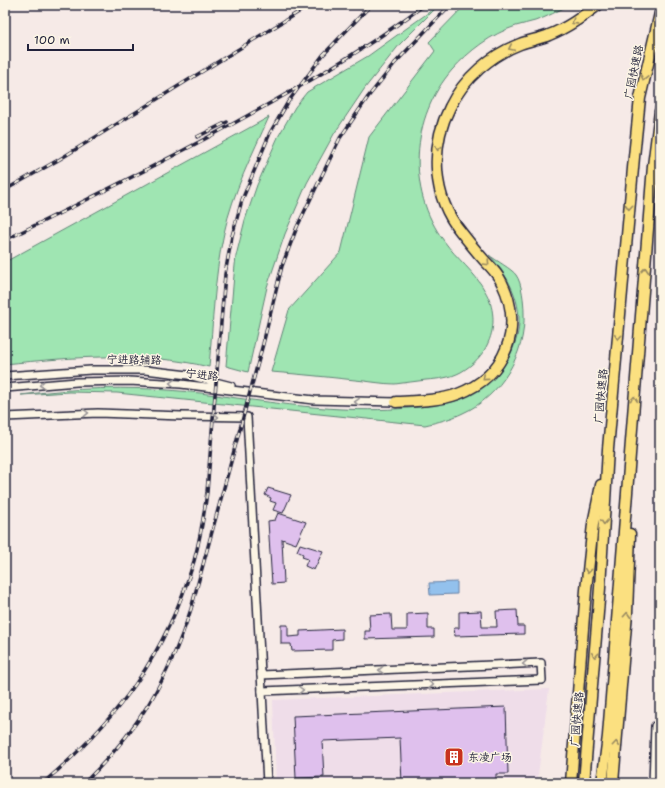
<svg xmlns="http://www.w3.org/2000/svg" width="665" height="788" font-family="'Shantell Sans','LXGW WenKai TC',sans-serif">
	<style>
		.built { fill: #efdde9 }
		.green { fill: #9fe5b2; stroke: #608476 }
		.water { fill: #93c1ed; stroke: #6681a6 }
		.building { fill: #dfc0ed; stroke: #22223b }
		.lines { fill: none; stroke-linecap: round; stroke-linejoin: round }
		.minor-casing { stroke: #22223b; stroke-width: 10 }
		.highway-casing { stroke: #22223b; stroke-width: 13 }
		.minor { stroke: #fcf5e5; stroke-width: 7 }
		.highway { stroke: #fbe080; stroke-width: 10 }
		.rail-casing { stroke: #22223b; stroke-width: 3.5 }
		.rail { stroke: #fcf5e5; stroke-width: 2; stroke-dasharray: 6; stroke-linecap: butt }
		.oneway { stroke: #998a61 }
		.oneway2 { stroke: #9a9698 }
		.labels { text-anchor: middle; dominant-baseline: central; stroke-width: 3; stroke-linejoin: round; paint-order: stroke }
		.street-label { font-size: 11px; fill: #22223b; stroke: #fcf5e5 }
		.poi-label { font-size: 11px; fill: #22223b; stroke: #fcf5e5; text-anchor: start }
	</style>
	<rect width="100%" height="100%" fill="#f6eae7"/>
	<filter id="ink" filterUnits="userSpaceOnUse"><feTurbulence type="fractalNoise" baseFrequency=".025" numOctaves="2"/><feDisplacementMap in="SourceGraphic" scale="8" xChannelSelector="R" yChannelSelector="G"/><feConvolveMatrix kernelMatrix="1 2 1 2 8 2 1 2 1" color-interpolation-filters="sRGB"/></filter>
	<g filter="url(#ink)">
		<path class="built" d="M549,689l-12,94h-261l-3,-83z"/>
		<g class="green">
			<path d="M439,5l-39,39 -35,44 -31,46 -27,49 -22,51 -18,53 -19,85 -22,-6 8,-91 2,-19 9,-36 12,-35 21,-48 17,-30 12,-15 61,-36z"/>
			<path d="M465,5h104c-11,6 -22,12 -34,16 -6,2 -13,3 -19,5 -25,8 -47,25 -64,44 -41,47 -46,120 -8,171 12,17 31,31 41,50 9,15 11,35 3,52 -5,12 -15,22 -27,29 -11,6 -23,7 -35,8 -10,1 -21,3 -31,4 -13,0 -27,-3 -40,-4 -28,-3 -56,-6 -84,-8l18,-62 52,-58 28,-115 66,-86 -6,-9z"/>
			<path d="M269,117c-17,38 -36,75 -45,116 -10,44 -11,90 -15,134 -66,-16 -136,-10 -204,-3v-102z"/>
			<path d="M489,255c6,5 23,14 27,20 6,8 8,28 8,38 2,41 -23,83 -61,100 -12,6 -25,9 -38,12l-308,-32 -48,-1 -48,3c53,-7 106,-9 159,-4 27,2 53,7 80,10 52,7 106,12 158,6 19,-2 38,-4 55,-13 22,-11 36,-31 43,-54 10,-31 -6,-63 -27,-85z"/>
		</g>
		<path class="water" d="M457,582v12l-27,1 -1,-12z"/>
		<g class="building">
			<path d="M268,488l23,7 -8,18 -10,-3 3,-7 -6,-2 1,-3 -6,-3z"/>
			<path d="M278,513l28,9 -10,22 -14,-5 2,44 -12,1 -4,-63 7,-1z"/>
			<path d="M300,544l23,7 -9,19 -9,-4 3,-7 -6,-2 1,-3 -6,-3z"/>
			<path d="M517,610l1,16h6v8l-69,2 -1,-8h5v-16l22,-1 1,16h15l-1,-16z"/>
			<path d="M428,613v16h6v8l-69,2v-8h5l-1,-16 22,-1 1,16h15v-16z"/>
			<path d="M281,625h7v12l12,-1v-5l42,-2v10l-10,1v10l-40,1 -1,-7h-10z"/>
			<path d="M506,707l2,67h-12v9h-94l-2,-45 -78,3 2,36 -28,1 -3,-62z"/>
		</g>
		<g class="lines">
			<defs>
				<g id="minor">
					<path d="M5,376l86,-6h54l43,5 43,11"/>
					<path d="M5,388l72,-6 52,-1 52,3 133,16 82,2"/>
					<path d="M5,417l93,-4 84,3 65,1 20,366"/>
					<path d="M261,675l280,-12 1,17 -280,11"/>
					<path d="M653,783l2,-57h5"/>
				</g>
				<g id="highway">
					<path d="M396,402c20,-1 43,-1 62,-8 48,-18 66,-66 44,-111 -4,-9 -11,-16 -18,-23 -8,-9 -16,-19 -23,-28 -29,-35 -31,-86 -11,-125 14,-29 41,-52 70,-63 10,-4 20,-5 29,-9 18,-7 33,-18 49,-30"/>
					<path d="M571,783l15,-193 7,-66 8,-39"/>
					<path d="M584,783l16,-195 8,-139 26,-292 6,-59 20,-85"/>
					<path d="M602,783l6,-47 25,-320 20,-250 7,-55"/>
					<path d="M613,783l14,-170 3,-79"/>
				</g>
			</defs>
			<use href="#minor" class="minor-casing"/>
			<use href="#highway" class="highway-casing"/>
			<use href="#minor" class="minor"/>
			<use href="#highway" class="highway"/>
			<defs>
				<g id="rail">
					<path d="M197,137l30,-15"/>
					<path d="M5,190l55,-31 250,-154"/>
					<path d="M5,240c91,-44 181,-89 269,-139 52,-29 103,-60 150,-96"/>
					<path d="M43,783c74,-62 123,-129 151,-222 6,-22 10,-46 13,-69l18,-218 7,-38 10,-36 28,-67 18,-31 35,-47 48,-50"/>
					<path d="M84,783c54,-52 84,-103 107,-174l72,-265 19,-78 15,-39 43,-89 28,-41 27,-34 55,-58"/>
				</g>
			</defs>
			<use href="#rail" class="rail-casing"/>
			<use href="#rail" class="rail"/>
		</g>
		<defs><path id="oneway-chevron" d="M-2-3.5L2.5 0L-2 3.5" fill="none" stroke-width="1.6" stroke-linecap="round" stroke-linejoin="round"/></defs>
		<g class="oneway">
			<use href="#oneway-chevron" transform="translate(574 22) rotate(147)"/>
			<use href="#oneway-chevron" transform="translate(511 48) rotate(155)"/>
			<use href="#oneway-chevron" transform="translate(644 78) rotate(102)"/>
			<use href="#oneway-chevron" transform="translate(438 148) rotate(97)"/>
			<use href="#oneway-chevron" transform="translate(629 207) rotate(95)"/>
			<use href="#oneway-chevron" transform="translate(487 263) rotate(47)"/>
			<use href="#oneway-chevron" transform="translate(645 270) rotate(-85)"/>
			<use href="#oneway-chevron" transform="translate(618 337) rotate(95)"/>
			<use href="#oneway-chevron" transform="translate(485 378) rotate(139)"/>
			<use href="#oneway-chevron" transform="translate(634 399) rotate(-85)"/>
			<use href="#oneway-chevron" transform="translate(604 522) rotate(93)"/>
			<use href="#oneway-chevron" transform="translate(588 571) rotate(96)"/>
			<use href="#oneway-chevron" transform="translate(627 615) rotate(-86)"/>
			<use href="#oneway-chevron" transform="translate(595 655) rotate(95)"/>
			<use href="#oneway-chevron" transform="translate(616 744) rotate(-85)"/>
		</g>
		<g class="oneway2">
			<use href="#oneway-chevron" transform="translate(172 383) rotate(-176)"/>
			<use href="#oneway-chevron" transform="translate(42 385) rotate(174)"/>
			<use href="#oneway-chevron" transform="translate(357 402) rotate(-178)"/>
			<use href="#oneway-chevron" transform="translate(86 413) rotate(-1)"/>
			<use href="#oneway-chevron" transform="translate(216 417)"/>
			<use href="#oneway-chevron" transform="translate(525 664) rotate(178)"/>
			<use href="#oneway-chevron" transform="translate(381 670) rotate(178)"/>
			<use href="#oneway-chevron" transform="translate(431 685) rotate(-2)"/>
			<use href="#oneway-chevron" transform="translate(301 690) rotate(-2)"/>
		</g>
	</g>
	<defs>
		<symbol id="building-square" viewBox="-11 -11 22 22"><rect x="-9" y="-9" width="18" height="18" rx="4" fill="#c8321e" stroke="#fcf5e5"/><path d="M-4-6H4V6H1V3H-1V6H-4ZM-2.5-4.3h1.7v1.8h-1.7ZM.8-4.3h1.7v1.8H.8ZM-2.5-1h1.7V.8h-1.7ZM.8-1h1.7V.8H.8Z" fill="#fff"/></symbol>
	</defs>
	<g fill-rule="evenodd">
		<use href="#building-square" x="443" y="746" width="22" height="22"/>
	</g>
	<g class="labels">
		<g class="street-label">
			<text transform="translate(634 72) rotate(-78)">广园快速路</text>
			<text transform="translate(134 360) rotate(1)">宁进路辅路</text>
			<text transform="translate(202 375) rotate(6)">宁进路</text>
			<text transform="translate(601 396) rotate(-85)">广园快速路</text>
			<text transform="translate(577 719) rotate(-85)">广园快速路</text>
		</g>
		<g class="poi-label">
			<text x="468" y="757">东凌广场</text>
		</g>
	</g>
	<rect width="665" height="788" fill="none" stroke="#fcf5e5" stroke-width="20"/>
	<rect x="10" y="10" width="645" height="768" fill="none" stroke="#22223b" stroke-width="1.5" filter="url(#ink)"/>
	<path d="M28 44v6h105v-6" fill="none" stroke="#22223b" stroke-width="2"/>
	<text x="34" y="44" font-size="12" fill="#22223b" stroke="#fcf5e5" stroke-width="3" paint-order="stroke">100 m</text>
</svg>
